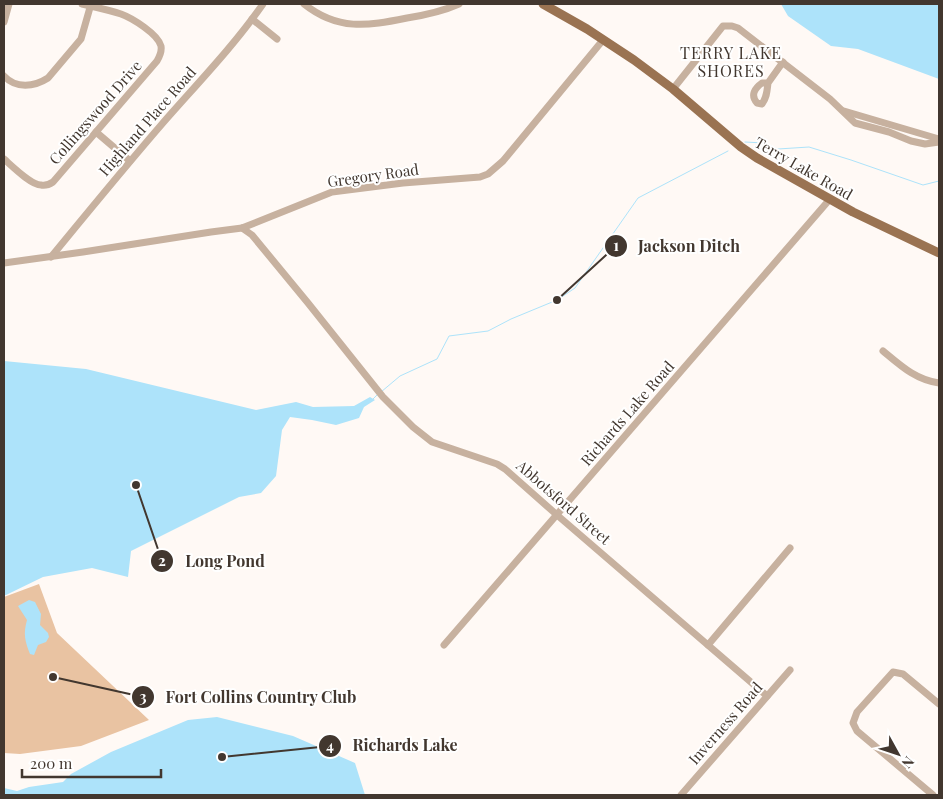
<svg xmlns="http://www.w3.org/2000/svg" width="943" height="799" font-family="'Playfair Display',serif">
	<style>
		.green { fill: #e9c3a2 }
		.water { fill: #ade3fa }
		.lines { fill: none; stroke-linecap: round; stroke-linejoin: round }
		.stream { stroke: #ade3fa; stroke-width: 1 }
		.minor { stroke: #c7b19f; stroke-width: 7 }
		.major { stroke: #9a7352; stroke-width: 9 }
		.labels { text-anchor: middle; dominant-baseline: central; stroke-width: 4; stroke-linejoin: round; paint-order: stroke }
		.street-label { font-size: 15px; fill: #42372f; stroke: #fff }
		.neighbourhood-label { font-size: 16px; letter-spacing: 1px; fill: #42372f; stroke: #fff }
		.leader { fill: none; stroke: #42372f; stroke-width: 2 }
		.callout-dot { fill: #42372f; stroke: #fff; stroke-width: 2 }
		.mark-label { font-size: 15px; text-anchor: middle; font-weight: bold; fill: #fff }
		.callout-label { font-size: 16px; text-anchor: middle; font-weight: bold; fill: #42372f; stroke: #fff; stroke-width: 4; stroke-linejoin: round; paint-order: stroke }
	</style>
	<rect width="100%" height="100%" fill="#fff9f5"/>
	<path class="green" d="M39,584l18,49 92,87 -68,26 -61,8 -16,-1v-156z"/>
	<g class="water">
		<path d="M781,4h158v75l-81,-30 -27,-3 -43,-30z"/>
		<path d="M4,361l82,8 170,41 40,-8 17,5 41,-1 16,-9 5,3 -11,7 -5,11 -23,7 -24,-5 -22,-3 -8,13 -6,46 -15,17 -22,4 -108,54 -3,26 -36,-9 -49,9 -37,18h-2z"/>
		<path d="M29,600l6,2 6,12 -1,11 8,8 1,4 -3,5 -8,3 -4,10 -4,-1c-5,-13 -7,-20 -3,-34l-9,-14z"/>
		<path d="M217,717l76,19 62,27 10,32h-361v-7l13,3 12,-4 34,-5 8,-8 40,-22 77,-32z"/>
	</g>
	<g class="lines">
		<g class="stream">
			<path d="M745,142l19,1 14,6 31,-2 42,13 72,25 16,-4"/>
			<path d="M381,392l19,-16 37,-17 12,-23 39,-5 23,-12 46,-19 18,-12 63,-90 90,-47"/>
			<path d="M373,399l5,-5"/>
		</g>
		<g class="minor">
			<path d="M304,4c34,27 63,22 103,14 19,-3 34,-6 52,-14"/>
			<path d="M252,19l25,20"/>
			<path d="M4,22l5,-18"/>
			<path d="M4,76c12,13 30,11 44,2l33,-39 10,-35"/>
			<path d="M768,83c-1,8 -1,14 -6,21l-5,-1c-7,-8 -2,-15 5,-20h6l15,-21"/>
			<path d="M673,89l50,-63h9l6,2 92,71 25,24 34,9 22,9 14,3 14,-2"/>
			<path d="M844,111l95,28"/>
			<path d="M96,132l34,29"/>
			<path d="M4,159c8,7 27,26 37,26 5,1 9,-1 12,-3l104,-121c3,-5 5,-9 4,-15 -3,-12 -29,-28 -40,-32 -12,-4 -26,-7 -39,-10"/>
			<path d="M242,228l10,7 56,68 75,94 30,30 19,15 65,22 8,5 52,46 210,181"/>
			<path d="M51,257c37,-45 73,-89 111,-133 34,-39 71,-77 101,-120"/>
			<path d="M4,263l79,-11 128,-20 31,-4 90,-36 71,-9 77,-6 8,-3 15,-13 100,-121"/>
			<path d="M883,351c18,15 33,29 56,32"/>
			<path d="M444,645l386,-446"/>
			<path d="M708,645l82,-97"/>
			<path d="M681,795l109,-125"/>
			<path d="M933,795l-76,-64 -4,-8 4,-11 36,-40 10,2 36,30"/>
		</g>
		<path class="major" d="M543,4l44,25 47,31 39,29 68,58 16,11 96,54 86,41"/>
	</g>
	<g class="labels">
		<g class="street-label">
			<text transform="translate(95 112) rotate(-49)">Collingswood Drive</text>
			<text transform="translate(147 121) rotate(-49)">Highland Place Road</text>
			<text transform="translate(804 168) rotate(30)">Terry Lake Road</text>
			<text transform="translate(373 175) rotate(-8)">Gregory Road</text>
			<text transform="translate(627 413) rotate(-49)">Richards Lake Road</text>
			<text transform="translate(564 502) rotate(41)">Abbotsford Street</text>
			<text transform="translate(725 723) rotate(-49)">Inverness Road</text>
		</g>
		<g class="neighbourhood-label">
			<text x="731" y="52">TERRY LAKE<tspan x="731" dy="18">SHORES</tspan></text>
		</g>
	</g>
	<path class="leader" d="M557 300L616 246M136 485L162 561M53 677L143 697M222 757L330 746"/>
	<g class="callout-dot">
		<circle cx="557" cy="300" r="5"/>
		<circle cx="136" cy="485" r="5"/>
		<circle cx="53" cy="677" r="5"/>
		<circle cx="222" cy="757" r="5"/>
		<circle cx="616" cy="246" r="12"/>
		<circle cx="162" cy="561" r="12"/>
		<circle cx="143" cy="697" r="12"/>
		<circle cx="330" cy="746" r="12"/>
	</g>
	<g class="mark-label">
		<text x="616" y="251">1</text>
		<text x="162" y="566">2</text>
		<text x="143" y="702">3</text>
		<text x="330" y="751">4</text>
	</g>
	<g class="callout-label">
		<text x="689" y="252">Jackson Ditch</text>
		<text x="225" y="567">Long Pond</text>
		<text x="261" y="703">Fort Collins Country Club</text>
		<text x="405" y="751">Richards Lake</text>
	</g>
	<rect width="943" height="799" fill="none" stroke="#42372f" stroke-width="10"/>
	<g transform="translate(898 754) rotate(130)" stroke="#ffffff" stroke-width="4" paint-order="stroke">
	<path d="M0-4L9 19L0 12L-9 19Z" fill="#42372f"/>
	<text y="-8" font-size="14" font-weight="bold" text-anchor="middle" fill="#42372f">N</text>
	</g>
	<path d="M22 769v8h139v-8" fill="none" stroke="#42372f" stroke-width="2.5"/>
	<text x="30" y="769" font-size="15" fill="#42372f" stroke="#ffffff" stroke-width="4" paint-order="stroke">200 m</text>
</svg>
